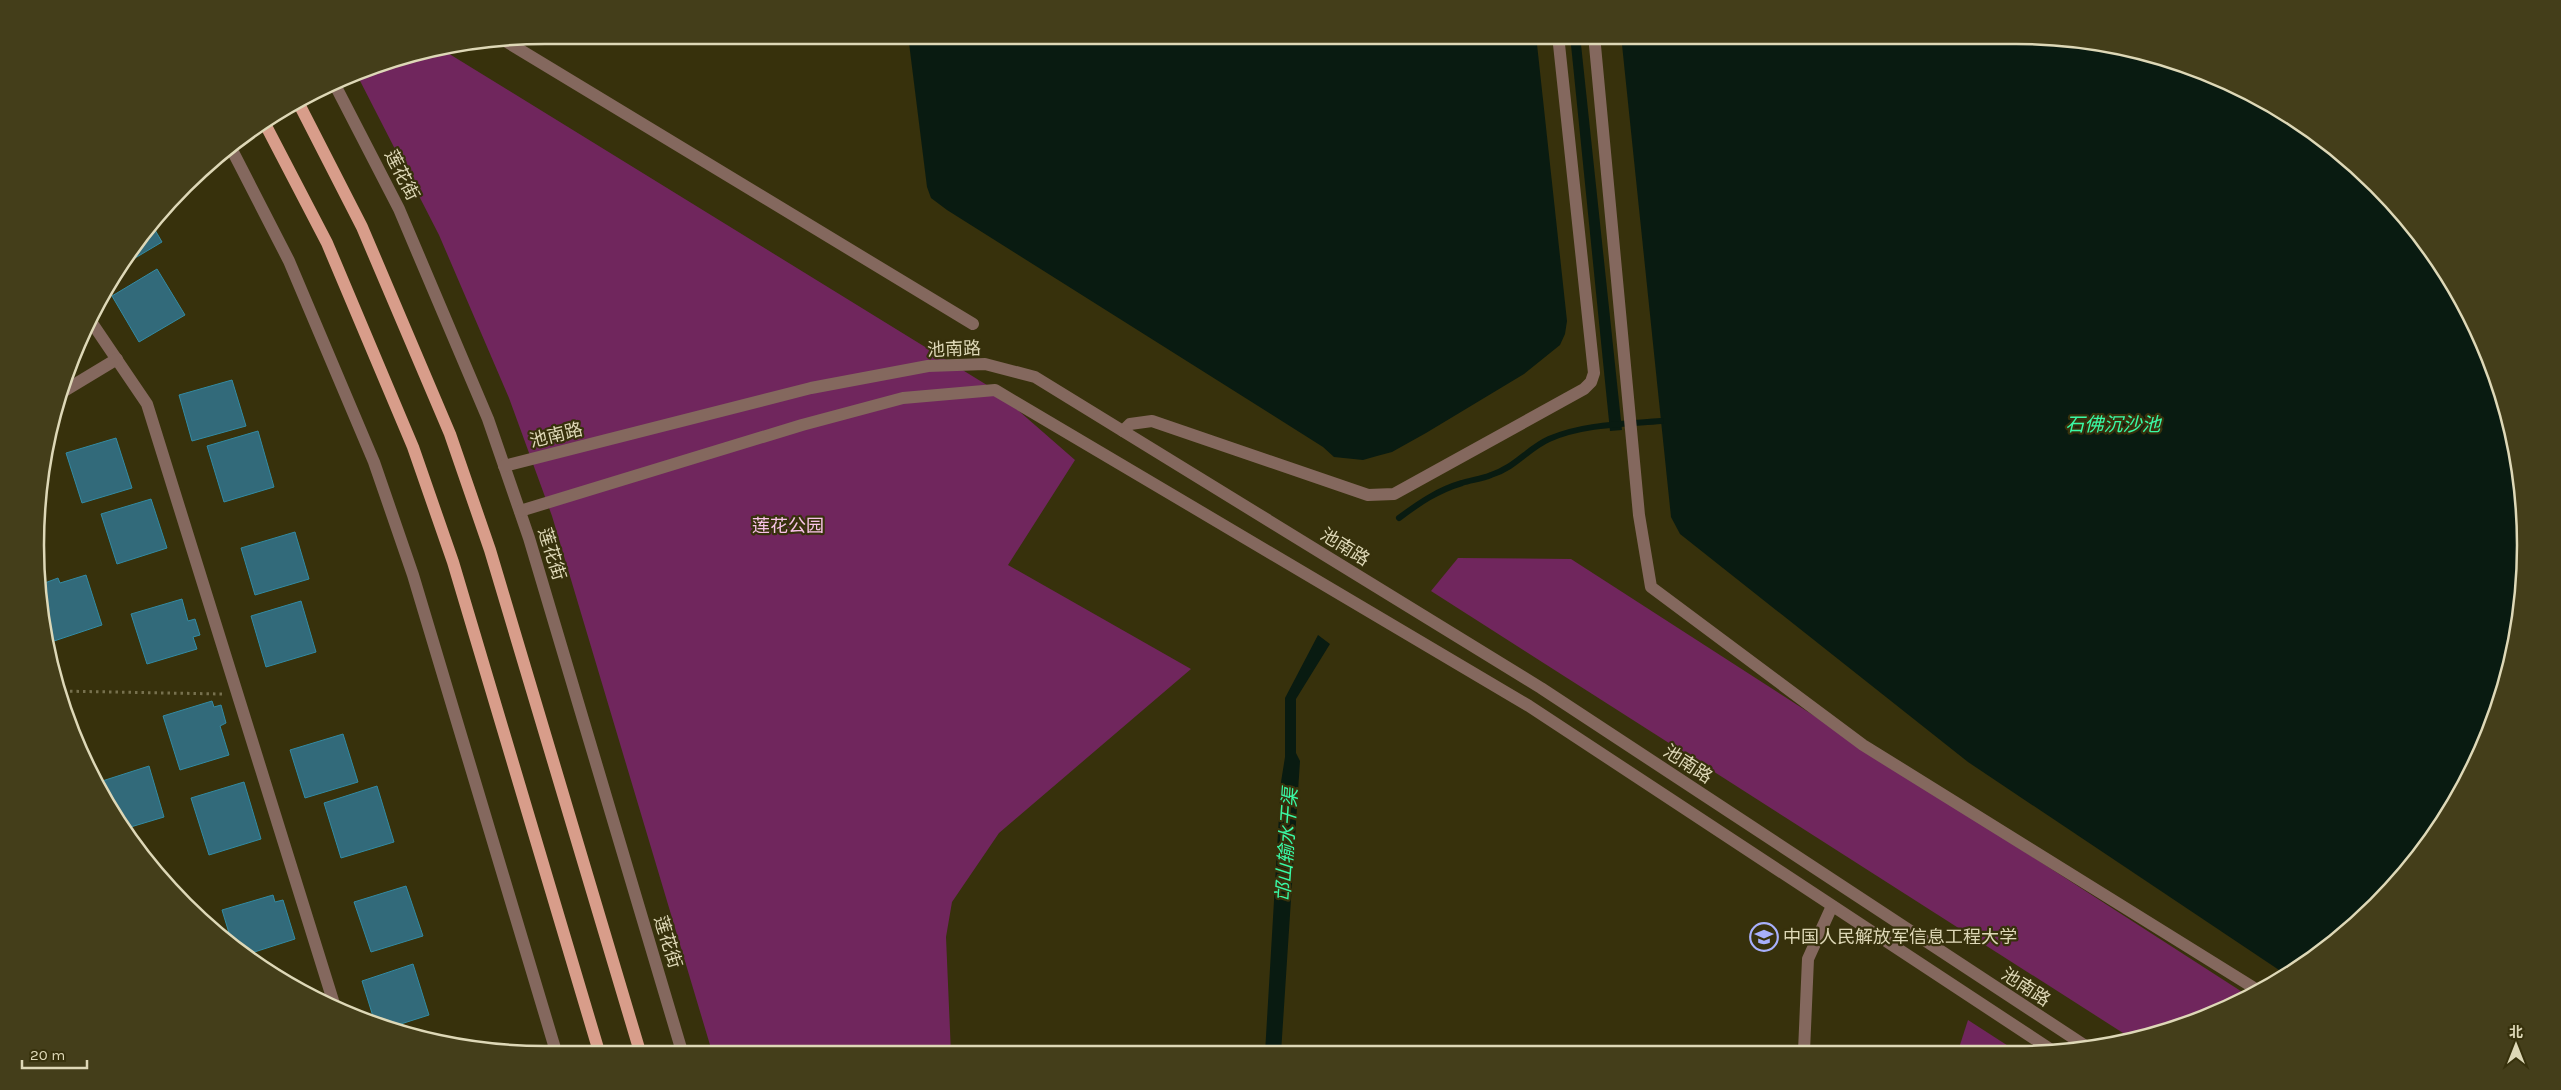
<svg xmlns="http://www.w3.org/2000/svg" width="2561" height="1090" font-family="Karla,'Noto Sans SC',sans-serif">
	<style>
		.green { fill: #70265d }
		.water { fill: #091b11 }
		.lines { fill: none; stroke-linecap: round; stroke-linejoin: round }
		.stream { stroke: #091b11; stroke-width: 6 }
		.building { fill: #326a7a; stroke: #338ba3 }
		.path { stroke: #77714e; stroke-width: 3; stroke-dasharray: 2.5 4; stroke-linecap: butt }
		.minor { stroke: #84685e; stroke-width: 12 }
		.major { stroke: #d89d8a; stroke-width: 12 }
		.labels { text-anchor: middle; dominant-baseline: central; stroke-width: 4.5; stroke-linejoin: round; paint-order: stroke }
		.street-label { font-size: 18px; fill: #ded8b7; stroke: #37310c }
		.park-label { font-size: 18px; fill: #f8c3e7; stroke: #37310c }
		.poi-label { font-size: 18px; fill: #ded8b7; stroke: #37310c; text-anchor: start }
		.water-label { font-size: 19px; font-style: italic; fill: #39faa6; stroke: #37310c }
		.rim { fill: none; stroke: #ded8b7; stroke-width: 2.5 }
	</style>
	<rect width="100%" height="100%" fill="#37310c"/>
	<g class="green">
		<path d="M438,47l557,343 80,70 -67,105 183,104 -192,164 -47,69 -6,35 5,117 -238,1 -161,-539 -43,-118 -70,-163 -83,-162 25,-11z"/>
		<path d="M1458,558l113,1 679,438 -9,6 -93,35 -14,2 -703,-449z"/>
		<path d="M1968,1020l48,31h-58z"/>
	</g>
	<g class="water">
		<path d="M908,35h628l31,286 -2,13 -5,11 -36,29 -98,59 -34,19 -15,4 -14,4 -29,-3 -11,-10 -376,-237 -16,-12 -4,-11z"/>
		<path d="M1570,35h10l42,395 -12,1z"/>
		<path d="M1621,35h395l99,10 65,17 91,41 81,59 69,73 53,85 35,93 16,99 -3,100 -23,97 -59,120 -88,100 -67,45 -317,-212 -288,-228 -9,-17z"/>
		<path d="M1318,635l12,9 -34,55v54l4,8 -19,292h-16l16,-271 4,-25v-59z"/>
	</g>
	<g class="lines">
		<path class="stream" d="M1399,518c20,-15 39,-28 63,-35 9,-3 20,-4 29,-8 25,-8 36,-26 58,-36 34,-15 76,-15 112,-18"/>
	</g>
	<g class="building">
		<path d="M151,223l11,19 -42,25z"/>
		<path d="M157,269l28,46 -46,27 -27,-46z"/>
		<path d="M232,380l14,46 -54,15 -13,-46z"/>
		<path d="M258,431l16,56 -50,15 -17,-56z"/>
		<path d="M116,438l16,50 -50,15 -16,-50z"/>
		<path d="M151,499l16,49 -50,16 -16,-50z"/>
		<path d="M295,532l14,47 -54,16 -14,-47z"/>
		<path d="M86,575l16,50 -57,19 -6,-54 4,-1 -1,-5 16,-6 2,5z"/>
		<path d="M182,599l6,22 7,-2 5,16 -7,2 4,12 -50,15 -16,-50z"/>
		<path d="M301,601l15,51 -50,15 -15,-51z"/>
		<path d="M212,701l2,6 7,-2 5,18 -6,3 9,29 -49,15 -17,-54z"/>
		<path d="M343,734l15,48 -53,16 -15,-48z"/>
		<path d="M149,766l15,51 -40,12 -21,-29 -7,-17z"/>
		<path d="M244,782l17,57 -52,16 -18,-57z"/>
		<path d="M377,786l17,56 -53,16 -17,-55z"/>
		<path d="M406,886l17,50 -52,16 -17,-50z"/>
		<path d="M273,895l2,7 8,-2 12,39 -50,16 -12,-9 -11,-36z"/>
		<path d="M413,964l16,51 -44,14 -9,-3 -14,-45z"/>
		<path d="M304,985l3,10 -14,-7z"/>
	</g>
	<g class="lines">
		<path class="path" d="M57,691l165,3"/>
		<g class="minor">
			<path d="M1594,35l45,480 12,72 212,158 396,246"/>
			<path d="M502,39l471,285"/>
			<path d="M334,83l65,126 89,210 41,119 154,517"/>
			<path d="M230,146l59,115 85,201 39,113 144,480"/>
			<path d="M90,320l57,84 188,603"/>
			<path d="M59,394l58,-35"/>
			<path d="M1123,431l7,-7 22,-3 216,74 26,-1 190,-105 7,-7 3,-9 -36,-338"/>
			<path d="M504,466l307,-78 117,-22 57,-2 50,13 506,311 549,361"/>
			<path d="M520,511l282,-86 101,-27 92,-8 534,316 524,345"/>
			<path d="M1804,1051l4,-92 24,-53"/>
		</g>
		<g class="major">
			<path d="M297,100l65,127 88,207 40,116 151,505"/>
			<path d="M264,122l63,121 86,204 40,115 147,493"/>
		</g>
	</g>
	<defs>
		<symbol id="university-ring" viewBox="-11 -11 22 22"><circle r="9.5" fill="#37310c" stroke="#a8b0fc" stroke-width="1.5"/><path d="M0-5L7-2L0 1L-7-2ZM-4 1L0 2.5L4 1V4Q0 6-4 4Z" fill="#a8b0fc"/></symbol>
	</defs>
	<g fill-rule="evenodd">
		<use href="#university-ring" x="1748" y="921" width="32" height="32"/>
	</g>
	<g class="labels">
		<g class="street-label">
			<text transform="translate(402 175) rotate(63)">莲花街</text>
			<text transform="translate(954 349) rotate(-2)">池南路</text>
			<text transform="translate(556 435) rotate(-14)">池南路</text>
			<text transform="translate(1345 547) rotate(32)">池南路</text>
			<text transform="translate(552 554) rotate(73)">莲花街</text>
			<text transform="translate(1688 764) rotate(33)">池南路</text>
			<text transform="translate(668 942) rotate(73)">莲花街</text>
			<text transform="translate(2026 987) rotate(33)">池南路</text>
		</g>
		<g class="park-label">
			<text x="788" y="526">莲花公园</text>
		</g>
		<g class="poi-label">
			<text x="1783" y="937">中国人民解放军信息工程大学</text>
		</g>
		<g class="water-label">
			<text x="2113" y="425">石佛沉沙池</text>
			<text transform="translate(1287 845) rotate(-86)">邙山输水干渠</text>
		</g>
	</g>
	<path d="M0 0H2561V1090H0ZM545 44H2016A501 501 0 0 1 2517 545V545A501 501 0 0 1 2016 1046H545A501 501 0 0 1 44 545V545A501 501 0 0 1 545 44Z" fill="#443e1a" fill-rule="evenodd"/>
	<path class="rim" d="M545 44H2016A501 501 0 0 1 2517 545V545A501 501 0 0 1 2016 1046H545A501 501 0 0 1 44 545V545A501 501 0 0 1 545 44Z"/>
	<g transform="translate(2516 1045)" stroke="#37310c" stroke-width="4" paint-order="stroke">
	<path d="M0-4L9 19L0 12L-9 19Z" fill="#ded8b7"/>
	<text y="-8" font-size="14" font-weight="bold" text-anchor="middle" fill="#ded8b7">北</text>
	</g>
	<path d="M22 1060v8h65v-8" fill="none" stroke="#ded8b7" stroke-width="2.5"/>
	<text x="30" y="1060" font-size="15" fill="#ded8b7" stroke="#37310c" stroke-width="4" paint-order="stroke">20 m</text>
</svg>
